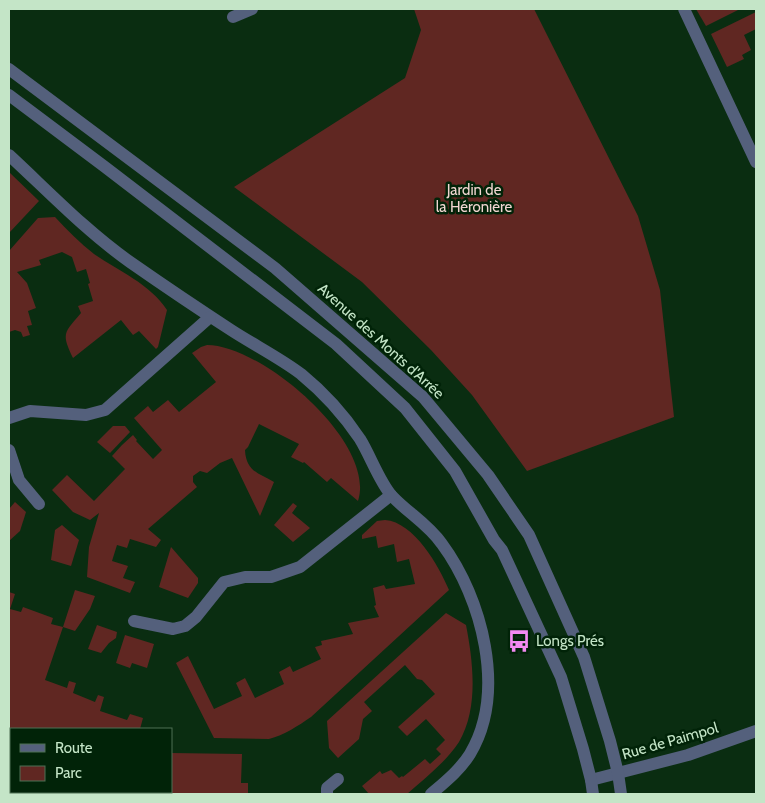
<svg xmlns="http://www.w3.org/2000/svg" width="765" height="803" font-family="Cabin,sans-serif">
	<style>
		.green { fill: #602722 }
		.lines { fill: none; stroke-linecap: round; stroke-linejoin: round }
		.minor { stroke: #54607c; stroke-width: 12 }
		.tertiary { stroke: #54607c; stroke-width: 12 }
		.labels { text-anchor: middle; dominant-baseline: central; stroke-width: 5; stroke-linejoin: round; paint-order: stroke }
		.park-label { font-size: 15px; fill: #f1d5d1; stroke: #012308 }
		.street-label { font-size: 15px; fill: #c4e5c7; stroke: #012308 }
		.poi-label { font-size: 15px; fill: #c4e5c7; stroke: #012308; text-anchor: start }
	</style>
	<rect width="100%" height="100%" fill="#0a2d11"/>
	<g class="green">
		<path d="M414,9h120l104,207 22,74 14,127 -147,54 -55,-76 -41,-45 -69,-68 -128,-95 171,-109 16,-48z"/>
		<path d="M696,9h44l-34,17z"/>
		<path d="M756,12v17l-12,6 7,15 -9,5 2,4 -17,8 -16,-33z"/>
		<path d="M9,172l30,29 -30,32z"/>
		<path d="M55,217c12,13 25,26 39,37 26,18 55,29 73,56l-9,37 -2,2 -17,-18 -6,4 -12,-15 -48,38c-12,-25 -9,-25 8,-45l-3,-7 15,-5 -5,-17 2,-1 -4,-14 -9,3 -5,-15 -10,-5 -23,8 2,5 -24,7 10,11 9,25 -8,3 4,14 -5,1 3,9 -7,2 -2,-5 -6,-2 -6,2v-81l29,-33z"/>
		<path d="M207,345c55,0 170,98 151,156l-27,-23 -4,4 -23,-20 -1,1 -12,-6 8,-13 -40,-20 -11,23 -3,3c1,21 13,23 29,32l-14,34 -28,-58 -12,5 -13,10 -7,-2 -7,5v6l4,5 -49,42 13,11 -5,7 -26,-8 -3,9 -10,-3 -5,16 16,5 -5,12 12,4 -5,11 -43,-16 2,-30 10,-34 -9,7 -17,-8 -21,-22 15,-15 27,26 31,-32 -13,-13 10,-11 11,-10 4,5 -1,1 17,18 9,-9 -28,-32 14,-12 5,6 15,-12 11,12 37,-30 -24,-29 9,-6z"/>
		<path d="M113,426h12l5,6 -20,21 -13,-11z"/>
		<path d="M15,502l11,10 -6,19 -11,10v-32z"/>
		<path d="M293,503l4,3 -5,7 18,15 -17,14 -19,-17z"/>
		<path d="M385,520c29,2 54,46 64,70l-138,127c-13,9 -27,18 -42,22l-55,-1 -38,-75 12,-7 26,53 28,-13 -6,-13 9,-5 10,20 29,-14 -5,-12 11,-6 3,6 28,-13 -6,-12 7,-2 -1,-4 32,-7 -5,-11 31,-6 -5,-11 2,-1 -3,-17 11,-3 2,4 29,-5 -6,-25 -12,3 -3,-18 -16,4 -2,-12 -14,3v-4l15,-14z"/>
		<path d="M62,525l17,15 -8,26 -20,-6 4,-30z"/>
		<path d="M171,547l27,31v5l-10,15 -29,-11z"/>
		<path d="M75,590l20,6 -5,13 -15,22 -12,-4 -18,53 22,8 2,-7 7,2 -3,10 22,9 3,-7 6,2 -4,14 27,9 3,-6 13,4 -3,11h-129v63h160v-39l71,1 -1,29h7v11h-239v-202l6,2 -5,15 11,3 2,-5 30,11 -2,6 12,3z"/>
		<path d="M446,613l20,12c7,36 13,83 -7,117 -13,20 -34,36 -52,52h-38l-7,-8 18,-15 2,3 9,-4 8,8 3,-2 1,1 22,-18 5,5 11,-10 -5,-5 9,-9 -19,-21 -19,17 -9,-9 37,-33 -13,-14 -5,-1 -12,-14 -41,37 8,9 -9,8 -4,20 -21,19 -9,-10 -2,-27z"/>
		<path d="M97,625l20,7 -1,6 -7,5 -8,10 -13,-4z"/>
		<path d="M125,635l29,9 -7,24 -15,-5 -2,5 -14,-5z"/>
	</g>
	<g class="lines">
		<g class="minor">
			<path d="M684,9l72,153"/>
			<path d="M233,17l19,-8"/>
			<path d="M9,155c39,36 77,76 121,107 33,23 67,46 101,68 23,15 49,28 70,44 22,18 43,41 59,65 10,16 20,44 32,57 16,17 36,28 50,48 40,54 65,148 28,210 -10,16 -25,28 -39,40"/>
			<path d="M9,418l21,-7 56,4 19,-5 105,-93"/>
			<path d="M9,450l10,30 20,24"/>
			<path d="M134,621l39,8 12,-3 11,-9 28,-35 21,-5h26l29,-10 91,-72"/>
			<path d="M591,780l97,-25 68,-24"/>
			<path d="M327,794v-6l11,-9"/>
		</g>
		<g class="tertiary">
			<path d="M9,69l266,199 148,129 65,78 41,60 55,122 26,84 8,32 3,21"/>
			<path d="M9,95l96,72 231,177 69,64 50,63 39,69 8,10 59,127 22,72 8,31 2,14"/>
		</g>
	</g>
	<defs>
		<symbol id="bus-bare" viewBox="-9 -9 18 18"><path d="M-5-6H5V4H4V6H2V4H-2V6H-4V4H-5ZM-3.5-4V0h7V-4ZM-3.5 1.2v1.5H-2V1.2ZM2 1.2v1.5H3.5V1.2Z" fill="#f38af2" stroke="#012308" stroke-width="2.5" paint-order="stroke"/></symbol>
	</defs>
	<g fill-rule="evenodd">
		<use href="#bus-bare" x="503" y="625" width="32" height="32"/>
	</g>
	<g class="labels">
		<g class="park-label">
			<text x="474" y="190">Jardin de<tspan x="474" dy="17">la Héronière</tspan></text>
		</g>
		<g class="street-label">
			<text transform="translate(381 341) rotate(42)">Avenue des Monts d'Arrée</text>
			<text transform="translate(670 741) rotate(-16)">Rue de Paimpol</text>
		</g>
		<g class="poi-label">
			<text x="536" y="641">Longs Prés</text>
		</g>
	</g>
	<rect width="765" height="803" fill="none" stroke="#c4e5c7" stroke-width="20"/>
	<rect x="10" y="728" width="162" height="65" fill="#012308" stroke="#4f7154"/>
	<rect x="20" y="744" width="25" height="8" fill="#54607c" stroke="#4f7154"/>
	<text x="55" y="753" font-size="15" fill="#c4e5c7">Route</text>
	<rect x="20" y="766" width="25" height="15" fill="#602722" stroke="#4f7154"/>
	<text x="55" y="778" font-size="15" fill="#c4e5c7">Parc</text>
</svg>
